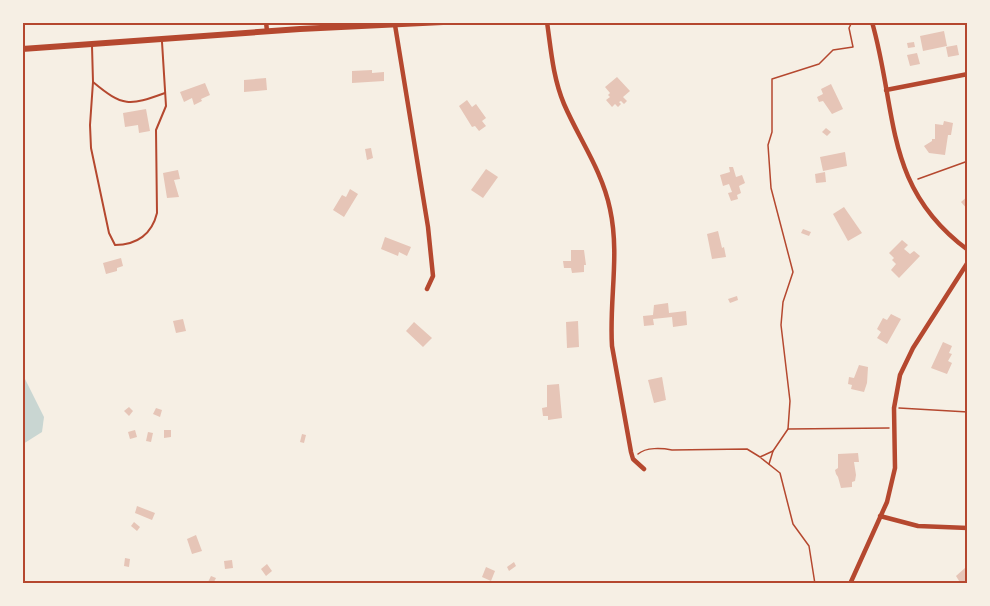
<svg xmlns="http://www.w3.org/2000/svg" width="990" height="606" font-family="Quicksand,sans-serif">
	<style>
		.water { fill: #c9d6d2 }
		.building { fill: #e6c5b7 }
		.lines { fill: none; stroke-linecap: round; stroke-linejoin: round }
		.path { stroke: #b5482f; stroke-width: 1.5 }
		.service { stroke: #b5482f; stroke-width: 2 }
		.minor { stroke: #b5482f; stroke-width: 4.5 }
		.secondary { stroke: #b5482f; stroke-width: 6 }
		.neatline { fill: none; stroke: #b5482f; stroke-width: 2 }
	</style>
	<rect width="100%" height="100%" fill="#f6efe4"/>
	<path class="water" d="M23,375l21,42 -2,15 -19,12z"/>
	<g class="building">
		<path d="M944,31l3,15 -24,5 -3,-15z"/>
		<path d="M914,42l1,5 -7,1 -1,-5z"/>
		<path d="M957,45l2,10 -11,2 -2,-10z"/>
		<path d="M917,53l3,11 -10,2 -3,-11z"/>
		<path d="M372,70v3l12,-1v9l-32,2v-12z"/>
		<path d="M617,77l13,14 -7,6 4,4 -3,3 -3,-3 -2,1 2,2 -3,3 -3,-3 -3,3 -6,-7 4,-3 -2,-2 2,-2 -5,-6z"/>
		<path d="M266,78l1,12 -23,2v-12z"/>
		<path d="M205,83l5,12 -9,4 1,2 -8,4 -2,-7 -8,4 -4,-10z"/>
		<path d="M831,84l12,25 -11,5 -9,-13 -4,1 -2,-5 6,-3 -2,-5z"/>
		<path d="M467,100l5,7 4,-3 10,14 -4,3 4,5 -7,5 -4,-5 -3,1 -13,-21z"/>
		<path d="M146,109l4,22 -11,2 -1,-8 -13,2 -2,-14z"/>
		<path d="M944,121l9,2 -2,12h-3l-3,20 -16,-2 -5,-7 8,-5v-2h3v-15l8,1z"/>
		<path d="M826,128l5,4 -4,4 -5,-4z"/>
		<path d="M371,148l2,10 -6,2 -2,-11z"/>
		<path d="M845,152l2,14 -24,5 -3,-14z"/>
		<path d="M729,167h4l3,10 6,-2 3,8 -6,3 2,7 -4,2 1,4 -7,2 -3,-8 4,-1 -3,-8 -6,2 -3,-11 10,-3z"/>
		<path d="M486,169l12,8 -15,21 -12,-8z"/>
		<path d="M178,170l2,9 -6,1 5,17 -12,1 -4,-25z"/>
		<path d="M825,172l1,10 -10,1 -1,-9z"/>
		<path d="M350,189l8,5 -14,23 -11,-7 9,-15 4,2z"/>
		<path d="M968,196v14l-7,-8z"/>
		<path d="M844,207l18,26 -14,8 -15,-27z"/>
		<path d="M803,229l8,3 -2,4 -8,-3z"/>
		<path d="M718,231l4,17 2,-1 2,10 -14,2 -5,-25z"/>
		<path d="M385,237l26,10 -4,9 -8,-4 -1,4 -17,-7z"/>
		<path d="M902,240l6,5 -4,4 6,5 4,-3 6,5 -21,22 -8,-8 5,-6 -4,-4 2,-2 -5,-5z"/>
		<path d="M571,250h13l2,15h-2v7l-12,1 -1,-5h-7l-1,-7h8z"/>
		<path d="M121,258l2,8 -6,2v3l-11,3 -3,-11z"/>
		<path d="M737,296l1,4 -8,3 -2,-4z"/>
		<path d="M668,303l1,10 17,-2 1,14 -14,2 -1,-10 -19,2 1,6 -10,1 -1,-10 10,-1 1,-10z"/>
		<path d="M891,314l10,5 -14,25 -10,-6 4,-6 -4,-3 6,-11 4,2z"/>
		<path d="M183,319l3,12 -10,2 -3,-12z"/>
		<path d="M578,321l1,26 -12,1 -1,-26z"/>
		<path d="M414,322l18,16 -9,9 -17,-16z"/>
		<path d="M943,342l9,4 -3,7 3,1 -4,7 4,2 -5,11 -16,-6z"/>
		<path d="M859,365l9,2 -1,16 -3,9 -13,-3 1,-4 -4,-1 1,-7 5,1z"/>
		<path d="M662,377l4,23 -12,3 -6,-23z"/>
		<path d="M559,384l3,34 -14,2v-4h-5l-1,-8 5,-1v-22z"/>
		<path d="M129,407l4,4 -4,5 -5,-5z"/>
		<path d="M156,408l6,2 -2,7 -7,-3z"/>
		<path d="M135,430l2,7 -7,2 -2,-7z"/>
		<path d="M164,430h7v7l-7,1z"/>
		<path d="M148,432l5,1 -2,9 -5,-1z"/>
		<path d="M302,434l4,1 -2,8 -4,-1z"/>
		<path d="M858,453l1,9h-5l2,13 -1,6 -3,1v5l-11,1 -3,-11 -2,-3 -1,-4 3,-2v-14z"/>
		<path d="M137,506l18,7 -3,7 -17,-7z"/>
		<path d="M134,522l6,5 -3,4 -6,-5z"/>
		<path d="M196,535l6,16 -10,3 -5,-15z"/>
		<path d="M125,558l5,1 -1,8 -5,-1z"/>
		<path d="M232,560l1,8 -8,1 -1,-8z"/>
		<path d="M514,562l2,4 -7,5 -2,-4z"/>
		<path d="M267,564l5,7 -6,5 -5,-7z"/>
		<path d="M486,567l9,4 -4,10 -9,-4z"/>
		<path d="M965,568h3v16h-7l-5,-8z"/>
		<path d="M211,576l5,2 -3,6h-6z"/>
	</g>
	<g class="lines">
		<g class="path">
			<path d="M918,179l50,-18"/>
			<path d="M899,408l69,4"/>
			<path d="M788,429l2,-28 -9,-76 2,-23 10,-30 -22,-84 -3,-43 4,-13v-53l47,-15 14,-14 20,-3 -4,-19 3,-6"/>
			<path d="M638,454c8,-7 24,-6 34,-4l75,-1 13,8 13,-6"/>
			<path d="M761,458l19,15 13,51 16,22 6,38"/>
			<path d="M769,464l4,-13 15,-22 101,-1"/>
		</g>
		<g class="service">
			<path d="M92,46l1,36 -3,43 1,23 18,85 6,12c22,0 37,-11 42,-32l-1,-83 10,-24 -4,-64"/>
			<path d="M93,82c30,25 36,24 72,11"/>
		</g>
		<g class="minor">
			<path d="M266,22l1,9"/>
			<path d="M547,22c4,28 6,56 17,82 15,35 38,66 46,105 10,46 -1,91 2,137l19,106 2,7 11,10"/>
			<path d="M872,22c26,91 11,165 96,228"/>
			<path d="M395,25l33,202 5,49 -6,13"/>
			<path d="M886,90l82,-16"/>
			<path d="M880,516l38,10 50,2"/>
			<path d="M850,584l37,-82 8,-34 -1,-60 6,-33 13,-27 55,-86"/>
		</g>
		<path class="secondary" d="M22,49l278,-20 143,-7"/>
	</g>
	<rect width="990" height="606" fill="none" stroke="#f6efe4" stroke-width="48"/>
	<rect x="24" y="24" width="942" height="558" class="neatline"/>
</svg>
